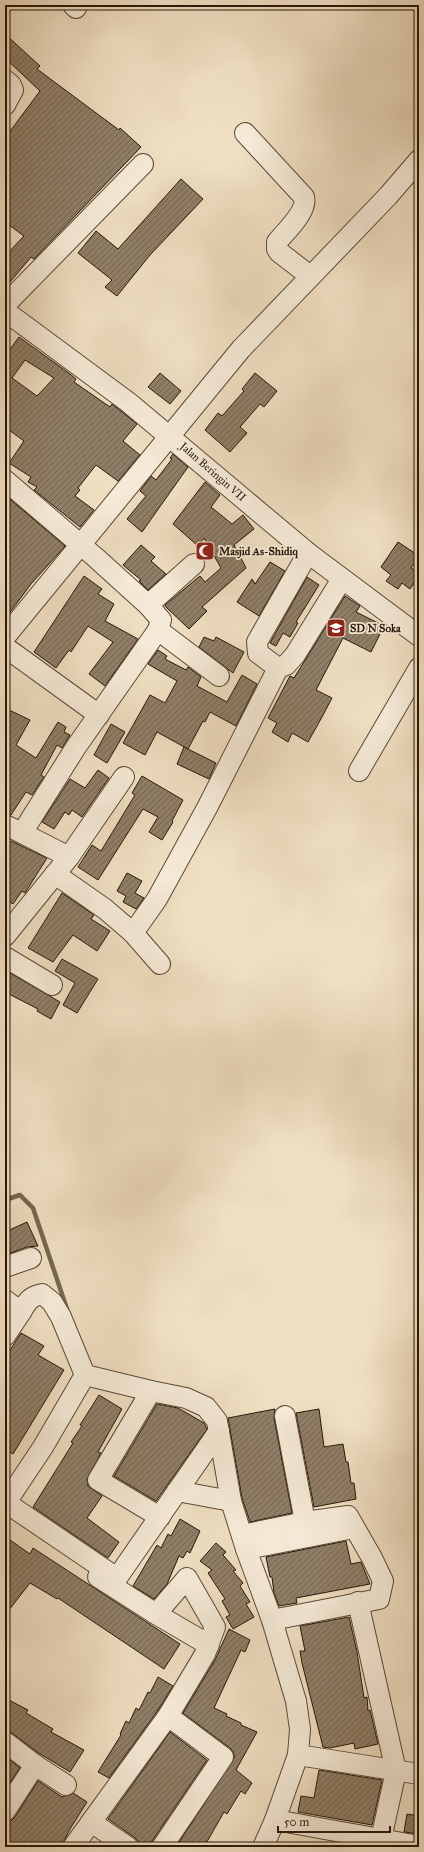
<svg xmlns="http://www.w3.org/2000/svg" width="424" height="1852" font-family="'IM FELL Great Primer',serif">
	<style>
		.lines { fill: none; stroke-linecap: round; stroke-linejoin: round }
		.stream { stroke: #766650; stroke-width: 4.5 }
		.building { fill: url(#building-hatch); stroke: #271706; fill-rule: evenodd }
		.minor-casing { stroke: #594935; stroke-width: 22 }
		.minor { stroke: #f5ead7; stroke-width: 20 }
		.labels { text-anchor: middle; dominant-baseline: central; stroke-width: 3.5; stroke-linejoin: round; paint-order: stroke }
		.street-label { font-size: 11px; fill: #271706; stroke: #f5ead7 }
		.poi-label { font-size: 11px; font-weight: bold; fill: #271706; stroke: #f5ead7; text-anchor: start }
	</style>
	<defs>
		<pattern id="building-hatch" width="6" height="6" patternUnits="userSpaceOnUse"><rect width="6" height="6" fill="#8f7e67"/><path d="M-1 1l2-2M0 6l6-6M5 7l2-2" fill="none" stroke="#756653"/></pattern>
	</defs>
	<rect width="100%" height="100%" fill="#efdec1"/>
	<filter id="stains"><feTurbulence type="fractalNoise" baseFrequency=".005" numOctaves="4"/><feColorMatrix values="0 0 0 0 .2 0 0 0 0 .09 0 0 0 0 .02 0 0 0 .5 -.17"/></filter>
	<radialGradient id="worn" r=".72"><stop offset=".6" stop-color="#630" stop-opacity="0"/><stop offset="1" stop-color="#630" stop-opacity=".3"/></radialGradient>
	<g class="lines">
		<path class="stream" d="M5,1200l15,-5 13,13 35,104"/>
	</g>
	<g class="building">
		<path d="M5,34l35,32 -3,3 82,61 1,-2 21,19 -107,112 -3,-2 -26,31v-32l19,-20 -19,-14v-84l35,-47 -35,-33z"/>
		<path d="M181,179l22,20 -53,56 -33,41 -12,-9 7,-7 -34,-27 18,-22 22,18z"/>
		<path d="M19,337l51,37 6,5 -2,3 36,25 2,-3 25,20 -14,17 17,14 -22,26 -22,-16 -18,23 2,2 -5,6 19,14 -14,17 -46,-37 3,-3 -9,-5 3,-5 -22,-14 15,-22 -19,-14v-71zM25,360l29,18 -17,18 -25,-18z"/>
		<path d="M160,373l21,18 -11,13 -22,-17z"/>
		<path d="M255,373l22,18 -13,16 -4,-3 -20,23 7,6 -17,19 -25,-22 13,-17 4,3 22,-25 -2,-2z"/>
		<path d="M173,454l15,13 -46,65 -15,-13 19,-23 -6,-5 11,-15 5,4 16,-21 -2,-1z"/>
		<path d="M205,482l15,13 -9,12 21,17 11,-9 11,14 -20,16 12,23 -44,39 5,4 -18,18 -23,-22 -1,-2 35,-29 5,6 16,-14 -17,-30 -6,8 -25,-22z"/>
		<path d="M5,495l60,51 -34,38 -26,35z"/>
		<path d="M398,542l21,14 -8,12 8,5v3l-9,13 -8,-6 -4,6 -12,-8 5,-6 -10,-8z"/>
		<path d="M141,545l14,12 -4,4 15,13 -18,16 -9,-9 2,-1 -18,-15z"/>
		<path d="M270,562l15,9 -26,45 -22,-14 15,-23 3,5z"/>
		<path d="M84,576l18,13 -4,5 16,10 -9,17 33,18 -33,47 -16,-12 24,-32 -25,-16 -17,26 -2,-2 -13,18 -22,-16z"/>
		<path d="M307,577l12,8 -23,37 2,1 -8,14 -7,-4 -7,13 -6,-3z"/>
		<path d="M345,596l15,10 -4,6 28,14 -13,26 -28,-14 -27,52 16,8 -10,19 -14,25 -16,-9 -4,9 -16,-10 5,-9 -9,-5 22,-42 4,2z"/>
		<path d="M204,637l10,4 2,-4 28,15 -11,21 -34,-26z"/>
		<path d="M158,650l9,6 -2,3 21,11 2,-3 13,10 -4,9 30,16 15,-27 15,9 -21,42 -26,-14 -5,10 -2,-1 -15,28 -31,-17 -12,23 -22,-12 27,-48 15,8 12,-22 -29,-17z"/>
		<path d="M5,708l25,12 -14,25 20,13 22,-36 8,5 -2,5 6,3 -8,13 -5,-3 -16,30 3,2 -12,18 -6,-3 -15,23 -6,-1z"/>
		<path d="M111,724l14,8 -18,31 -13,-8z"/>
		<path d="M184,747l32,16 -7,16 -32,-15z"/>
		<path d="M98,770l11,8 -27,39 -10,-7 -3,5 -4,-3 -11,17 -12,-7 28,-43 15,9z"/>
		<path d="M142,776l41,24 -11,21 1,1 -11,18 -13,-8 9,-15 -15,-8 -45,71 -20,-13 14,-22 9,6 34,-56 -3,-2z"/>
		<path d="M11,841l36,17 -22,35 -3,-2 -9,13 -8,-5v-49z"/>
		<path d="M127,873l15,8 -7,12 9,5 -8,11 -13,-7 3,-6 -9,-5z"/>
		<path d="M62,893l32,22 -3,4 19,12 -13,20 -24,-16 -20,27 -25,-14z"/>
		<path d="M62,959l36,20 -21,34 -14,-8 12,-22 -20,-12z"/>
		<path d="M5,970l55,32 -9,17 -14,-8 1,-2 -33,-17z"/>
		<path d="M27,1222l11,24 -11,1 -22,8v-23z"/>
		<path d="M21,1333l23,13 -6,9 26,15 -51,84 -8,-5v-91z"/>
		<path d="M99,1395l23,14 -24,43 3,1 -14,26 1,7 14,10 -15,22 32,24 -11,16 -75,-51 40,-64 -2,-1 11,-16 -2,-1z"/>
		<path d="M157,1404l21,4 26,15 3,6 -51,72 -42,-25z"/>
		<path d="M275,1409l-1,9 18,95 -42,9 -8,-24 -14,-80z"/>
		<path d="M319,1409l5,38 19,-3 3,18h2l3,21h3l2,16 -42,8 -18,-94z"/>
		<path d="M180,1519l20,12 -10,22 -3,-2 -4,7 -4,-2 -12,28 -13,15 -21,-13 24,-41 4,3 7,-14 3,2z"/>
		<path d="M10,1540l20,14 3,-6 147,96 -16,25 -106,-71 -1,1 -27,-16 -25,32v-68z"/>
		<path d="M346,1541l5,23 10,-2 9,22 -74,14 1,5 -18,3 -5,-13 -2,-16h-2l-4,-20z"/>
		<path d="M216,1543l10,9 -3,3 13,15 -3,1 10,12 -3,3 10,16 -4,2 8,13 -21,12 -7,-12 4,-2 -8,-14 3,-2 -17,-26 4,-3 -12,-9z"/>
		<path d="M349,1617l8,35 7,46 3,-1 1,14 2,-1 8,34 -23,5 -1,-6 -24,5 -7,-1 -21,-84 -2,-12h5l-5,-25z"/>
		<path d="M229,1629l21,11 -5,12 -4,-2 -27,58 13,6 -1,2 15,7v2l16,7 -21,38 16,13 -7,11 -4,-3 -14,23 -3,-2 -20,35h-28l58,-89v-5l-4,-5 -47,-35 32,-53z"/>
		<path d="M158,1677l15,9 -15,24 -49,68 -11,-6 23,-37 -1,-1 6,-13 3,2 7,-15 3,2 9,-18 2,1z"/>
		<path d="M5,1698l23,12 -2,3 27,16 -2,3 33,18 -14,22 -33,-20 -25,-19 -7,-2z"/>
		<path d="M170,1732l37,28 -55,81 -1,6h-7l-10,-10 -26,-18z"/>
		<path d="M5,1756l15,12 -15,22z"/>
		<path d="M319,1770l63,10 -10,45 -74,-13 3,-16 13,2z"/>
		<path d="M38,1781l24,16 11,-4 14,9 -17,27 -9,18h-56v-25l6,-1 4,-4z"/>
		<path d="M407,1814l12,2v18l-15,-2z"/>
	</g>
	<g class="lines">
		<defs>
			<g id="minor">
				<path d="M73,5l3,3"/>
				<path d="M5,80l6,5 2,5 -8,15"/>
				<path d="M245,133l59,64c4,14 -18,34 -27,45v7l2,3 31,24"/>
				<path d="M5,305l138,-141"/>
				<path d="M5,311l123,91 180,151 111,83"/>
				<path d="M5,480l90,77 53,48 13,15 -3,10 -82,117 -54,86 -17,-8"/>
				<path d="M148,605l46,-41"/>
				<path d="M158,630l61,46"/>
				<path d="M5,637l236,-288 147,-153 31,-36"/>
				<path d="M5,647l94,68"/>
				<path d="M278,668l-20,-15 -1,-11 51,-89"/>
				<path d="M359,771l60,-103"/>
				<path d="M22,833l47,24"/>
				<path d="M55,874l50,35 28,24 24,-34 51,-93 70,-138 8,-3 9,-10 47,-76"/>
				<path d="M133,933l27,31"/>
				<path d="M5,936l64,-79 55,-80"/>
				<path d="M5,957l47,28"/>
				<path d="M5,1267l26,-9"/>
				<path d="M5,1300l16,12c6,-10 9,-16 21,-18l10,8 9,15 24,58 66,16 35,7 20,9 11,14 14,80 15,48 26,71 24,81 4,28 -2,26 121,19"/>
				<path d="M5,1336l16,-24"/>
				<path d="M151,1391l-53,89 62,37"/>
				<path d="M285,1416l20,106"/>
				<path d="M177,1491l54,10"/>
				<path d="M5,1502l112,76 102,-147"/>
				<path d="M5,1504l38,-57 42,-72"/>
				<path d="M242,1535l63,-13 43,-6 24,42 11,23 -4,18 -107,21"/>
				<path d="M246,1549l108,-21"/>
				<path d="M98,1577l58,37 53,31"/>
				<path d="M358,1602l38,169 -15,68"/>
				<path d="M5,1742l30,23 31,20"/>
				<path d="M5,1811l30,-46"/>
				<path d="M275,1820l144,26"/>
				<path d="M91,1822l37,25"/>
				<path d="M73,1847l95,-131 37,-62 10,-27 -28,-49 -31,36"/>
				<path d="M162,1847l61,-90 -55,-41"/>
				<path d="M263,1847l12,-27 23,-65"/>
			</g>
		</defs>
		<use href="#minor" class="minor-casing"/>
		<use href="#minor" class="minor"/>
	</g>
	<defs>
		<symbol id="mosque-square" viewBox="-11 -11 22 22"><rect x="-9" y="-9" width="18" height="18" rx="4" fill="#8f2418" stroke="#f5ead7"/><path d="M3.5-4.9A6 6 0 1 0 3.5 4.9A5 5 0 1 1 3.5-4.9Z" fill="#fff"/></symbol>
		<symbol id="school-square" viewBox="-11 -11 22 22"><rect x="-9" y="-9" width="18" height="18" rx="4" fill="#8f2418" stroke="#f5ead7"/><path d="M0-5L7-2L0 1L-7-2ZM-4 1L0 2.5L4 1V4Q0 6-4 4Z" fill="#fff"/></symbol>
	</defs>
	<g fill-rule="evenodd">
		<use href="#mosque-square" x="194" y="540" width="22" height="22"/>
		<use href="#school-square" x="325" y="617" width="22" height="22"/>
	</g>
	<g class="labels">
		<g class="street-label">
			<text transform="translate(213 472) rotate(41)">Jalan Beringin VII</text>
		</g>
		<g class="poi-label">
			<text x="219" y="551">Masjid As-Shidiq</text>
			<text x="350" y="628">SD N Soka</text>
		</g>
	</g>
	<rect width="424" height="1852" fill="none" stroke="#efdec1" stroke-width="20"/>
	<rect x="6" y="6" width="412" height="1840" fill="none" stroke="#271706" stroke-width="2"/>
	<rect x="10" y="10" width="404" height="1832" fill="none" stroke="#271706"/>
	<path d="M278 1826v6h112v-6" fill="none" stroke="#271706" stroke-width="2"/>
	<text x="284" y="1826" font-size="12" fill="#271706" stroke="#f5ead7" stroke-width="3" paint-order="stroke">50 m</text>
	<rect width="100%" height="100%" filter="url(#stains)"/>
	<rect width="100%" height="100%" fill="url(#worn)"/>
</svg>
